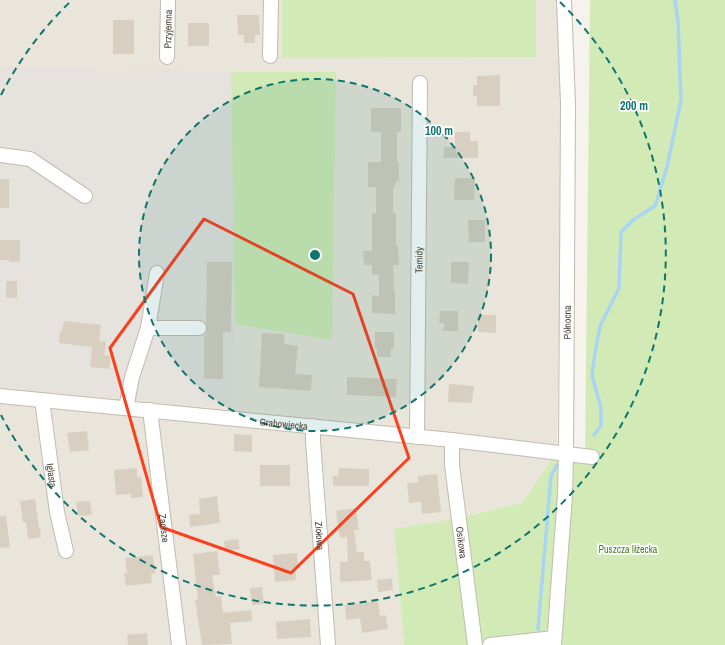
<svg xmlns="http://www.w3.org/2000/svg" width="725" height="645" font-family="'Archivo Narrow',sans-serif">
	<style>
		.residential { fill: #eae5da }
		.industrial { fill: #e6e2dd }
		.green { fill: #d2eab5 }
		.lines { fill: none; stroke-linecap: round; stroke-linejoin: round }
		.stream { stroke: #a9d4f2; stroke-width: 3.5 }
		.building { fill: #d8cfc1 }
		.minor-casing { stroke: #c2bbae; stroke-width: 16 }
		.minor { stroke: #fff; stroke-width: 14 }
		.marked { fill: none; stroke: #fc3f1d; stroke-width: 3; stroke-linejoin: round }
		.ring { fill: none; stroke: #0f766e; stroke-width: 2; stroke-dasharray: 7 5 }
		.labels { text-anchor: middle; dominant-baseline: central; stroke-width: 3.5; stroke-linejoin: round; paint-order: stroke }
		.street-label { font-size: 10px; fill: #4b4439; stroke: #fff }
		.park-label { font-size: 10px; fill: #4a7f2a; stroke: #fff }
		.centre { fill: #0f766e; stroke: #fff; stroke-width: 2 }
		.ring-label { font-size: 12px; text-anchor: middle; font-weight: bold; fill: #0f766e; stroke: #fff; stroke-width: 3.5; stroke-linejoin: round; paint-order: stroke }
	</style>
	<rect width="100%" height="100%" fill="#f6f3ec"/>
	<path class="residential" d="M0,0h564l-7,452 -35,51 -68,16 -60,10 10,116h-404z"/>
	<path class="industrial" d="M0,66l231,6 4,252 -2,85 -233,-22z"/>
	<g class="green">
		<path d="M282,0h254v57l-254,1z"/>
		<path d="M590,0h135v645h-321l-10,-116 60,-10 68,-16 35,-51 28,11z"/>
		<path d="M231,72h105l-4,268 -97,-16z"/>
	</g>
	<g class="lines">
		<g class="stream">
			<path d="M594,435l7,-9v-18l-9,-33 3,-22 5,-27 19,-38 2,-56 12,-12 22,-14 12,-39 14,-67 -3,-79 -3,-21"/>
			<path d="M538,629l13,-153 6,-11"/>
		</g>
	</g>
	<g class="building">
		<path d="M237,15h22l1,20h-5v8h-11v-8h-6z"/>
		<rect x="113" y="20" width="21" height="34"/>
		<rect x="188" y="23" width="21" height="23"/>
		<path d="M500,75v31h-23v-10h-4v-11h4v-9z"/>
		<path d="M371,108h30v24h-4v30h2v19h-3l-1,6h-2v26h3v33h2l1,19h-6l1,26h1v23l-23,-1v-18l7,1v-21h-7v-10h-8l-1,-14h9v-38h4v-26h-8v-25h13v-30h-10z"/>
		<path d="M455,132h15v9h8v17h-35l1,-11h11z"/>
		<path d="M455,178h20l-1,22h-20z"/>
		<rect x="0" y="179" width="9" height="29"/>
		<path d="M468,220h17v22h-16z"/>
		<path d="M0,240h20v22h-11v-2h-9z"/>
		<path d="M207,262h25l-1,70h-8v47h-19v-44h2l1,-7 -1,-4z"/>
		<path d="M451,262h18l-1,22 -17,-1z"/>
		<rect x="6" y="281" width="11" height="17"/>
		<path d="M440,311h18v20h-15l1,-8h-5z"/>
		<path d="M478,315h18v18l-18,-1z"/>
		<path d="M64,321l37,4 -2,16 7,1 -2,13 7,1 -2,13 -19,-2 2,-20 -33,-4 1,-12 2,1z"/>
		<path d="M375,332h19v17l-3,-1v9h-14v-9h-2z"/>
		<path d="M262,333l23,1 -1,10 14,2 -3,28 17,1 -1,16 -52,-4z"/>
		<path d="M347,377l50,2 -1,18 -49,-2z"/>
		<path d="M449,384l25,2 -2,17 -24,-1z"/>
		<path d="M87,431l2,19 -19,2 -3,-19z"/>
		<path d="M234,434l18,1v17l-18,-1z"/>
		<rect x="260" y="465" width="30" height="21"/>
		<path d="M137,468v9h4l2,20 -12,1v-4l-15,1 -2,-25z"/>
		<path d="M339,468l30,1v17h-36v-10h5z"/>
		<path d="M437,474l4,38 -19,2 -1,-12 -12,1 -2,-20 11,-1v-6z"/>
		<path d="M217,496l3,27 -30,4 -1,-12 11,-1 -1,-15z"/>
		<path d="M35,499l4,29h1l1,9 -13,2 -2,-17h-3l-3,-21z"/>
		<path d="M90,501l2,14 -14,1 -2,-14z"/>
		<path d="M356,508l3,22h-5l3,22h7v9h6l2,19 -32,2v-20h8l-1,-25 -7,1 -4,-27z"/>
		<path d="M0,516h6l4,31 -10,1z"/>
		<path d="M238,539l2,10 -15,2 -1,-10z"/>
		<path d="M217,551l3,24h-8l4,22 5,-1 2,17 28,-3 1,11 -22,2 2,21 -30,1 -7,-45h3l-5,-46z"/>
		<path d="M297,553l1,15 -3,1 1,11 -21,2 -2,-27z"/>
		<path d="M153,555l2,18 -4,1 1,9 -26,3 -2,-13h3l-2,-15z"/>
		<path d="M392,578l1,12 -15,2 -1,-12z"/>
		<path d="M262,587l2,17 -12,1 -2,-17z"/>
		<path d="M378,601l2,15 6,-1 2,14 -26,4 -2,-15 -14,2 -1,-15z"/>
		<path d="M310,619l1,18 -34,2 -1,-17z"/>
		<path d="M147,633l1,12h-20l-1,-10z"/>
	</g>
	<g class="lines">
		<defs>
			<g id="minor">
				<path d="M270,56l1,-56"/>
				<path id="s1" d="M167,57l1,-57"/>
				<path d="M0,155l30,4 55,37"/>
				<path d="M148,328l9,-55"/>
				<path id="s2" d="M0,396l452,44 140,17"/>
				<path id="s3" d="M42,400l15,112 9,39"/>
				<path d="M126,408l6,-31 16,-49h51"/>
				<path id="s4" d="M150,410l29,235"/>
				<path id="s5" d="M313,426v15l15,204"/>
				<path id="s6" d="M417,437l3,-354"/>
				<path id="s7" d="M452,440v25l23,180"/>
				<path d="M490,645l64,-7"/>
				<path id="s8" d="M554,645l11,-150 1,-41 2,-350 -4,-104"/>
			</g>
		</defs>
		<use href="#minor" class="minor-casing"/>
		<use href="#minor" class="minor"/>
	</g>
	<path class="marked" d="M204,219l149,75 56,164 -118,115 -130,-46 -51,-179z"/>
	<circle cx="315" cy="255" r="176" fill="#0f766e" fill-opacity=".12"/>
	<g class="ring">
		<circle cx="315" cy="255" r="176"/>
		<path d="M1 95A352 352 0 0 1 70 2M560 2A352 352 0 1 1 1 415"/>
	</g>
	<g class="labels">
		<g class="street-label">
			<text stroke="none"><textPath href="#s1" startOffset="28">Przyjemna</textPath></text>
			<text stroke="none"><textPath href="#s6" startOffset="177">Temidy</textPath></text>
			<text stroke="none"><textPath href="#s8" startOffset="323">Północna</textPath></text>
			<text stroke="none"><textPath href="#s2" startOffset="285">Grabowiecka</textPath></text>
			<text stroke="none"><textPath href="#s3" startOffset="76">Iglasta</textPath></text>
			<text stroke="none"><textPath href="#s4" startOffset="119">Zacisze</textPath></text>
			<text stroke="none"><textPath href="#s5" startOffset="110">Ziołowa</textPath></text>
			<text stroke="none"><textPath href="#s7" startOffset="103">Osikowa</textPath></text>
		</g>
		<g class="park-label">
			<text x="628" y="549">Puszcza Iłżecka</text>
		</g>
	</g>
	<circle cx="315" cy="255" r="6" class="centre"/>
	<g class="ring-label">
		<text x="634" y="110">200 m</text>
		<text x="439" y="135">100 m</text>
	</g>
</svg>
